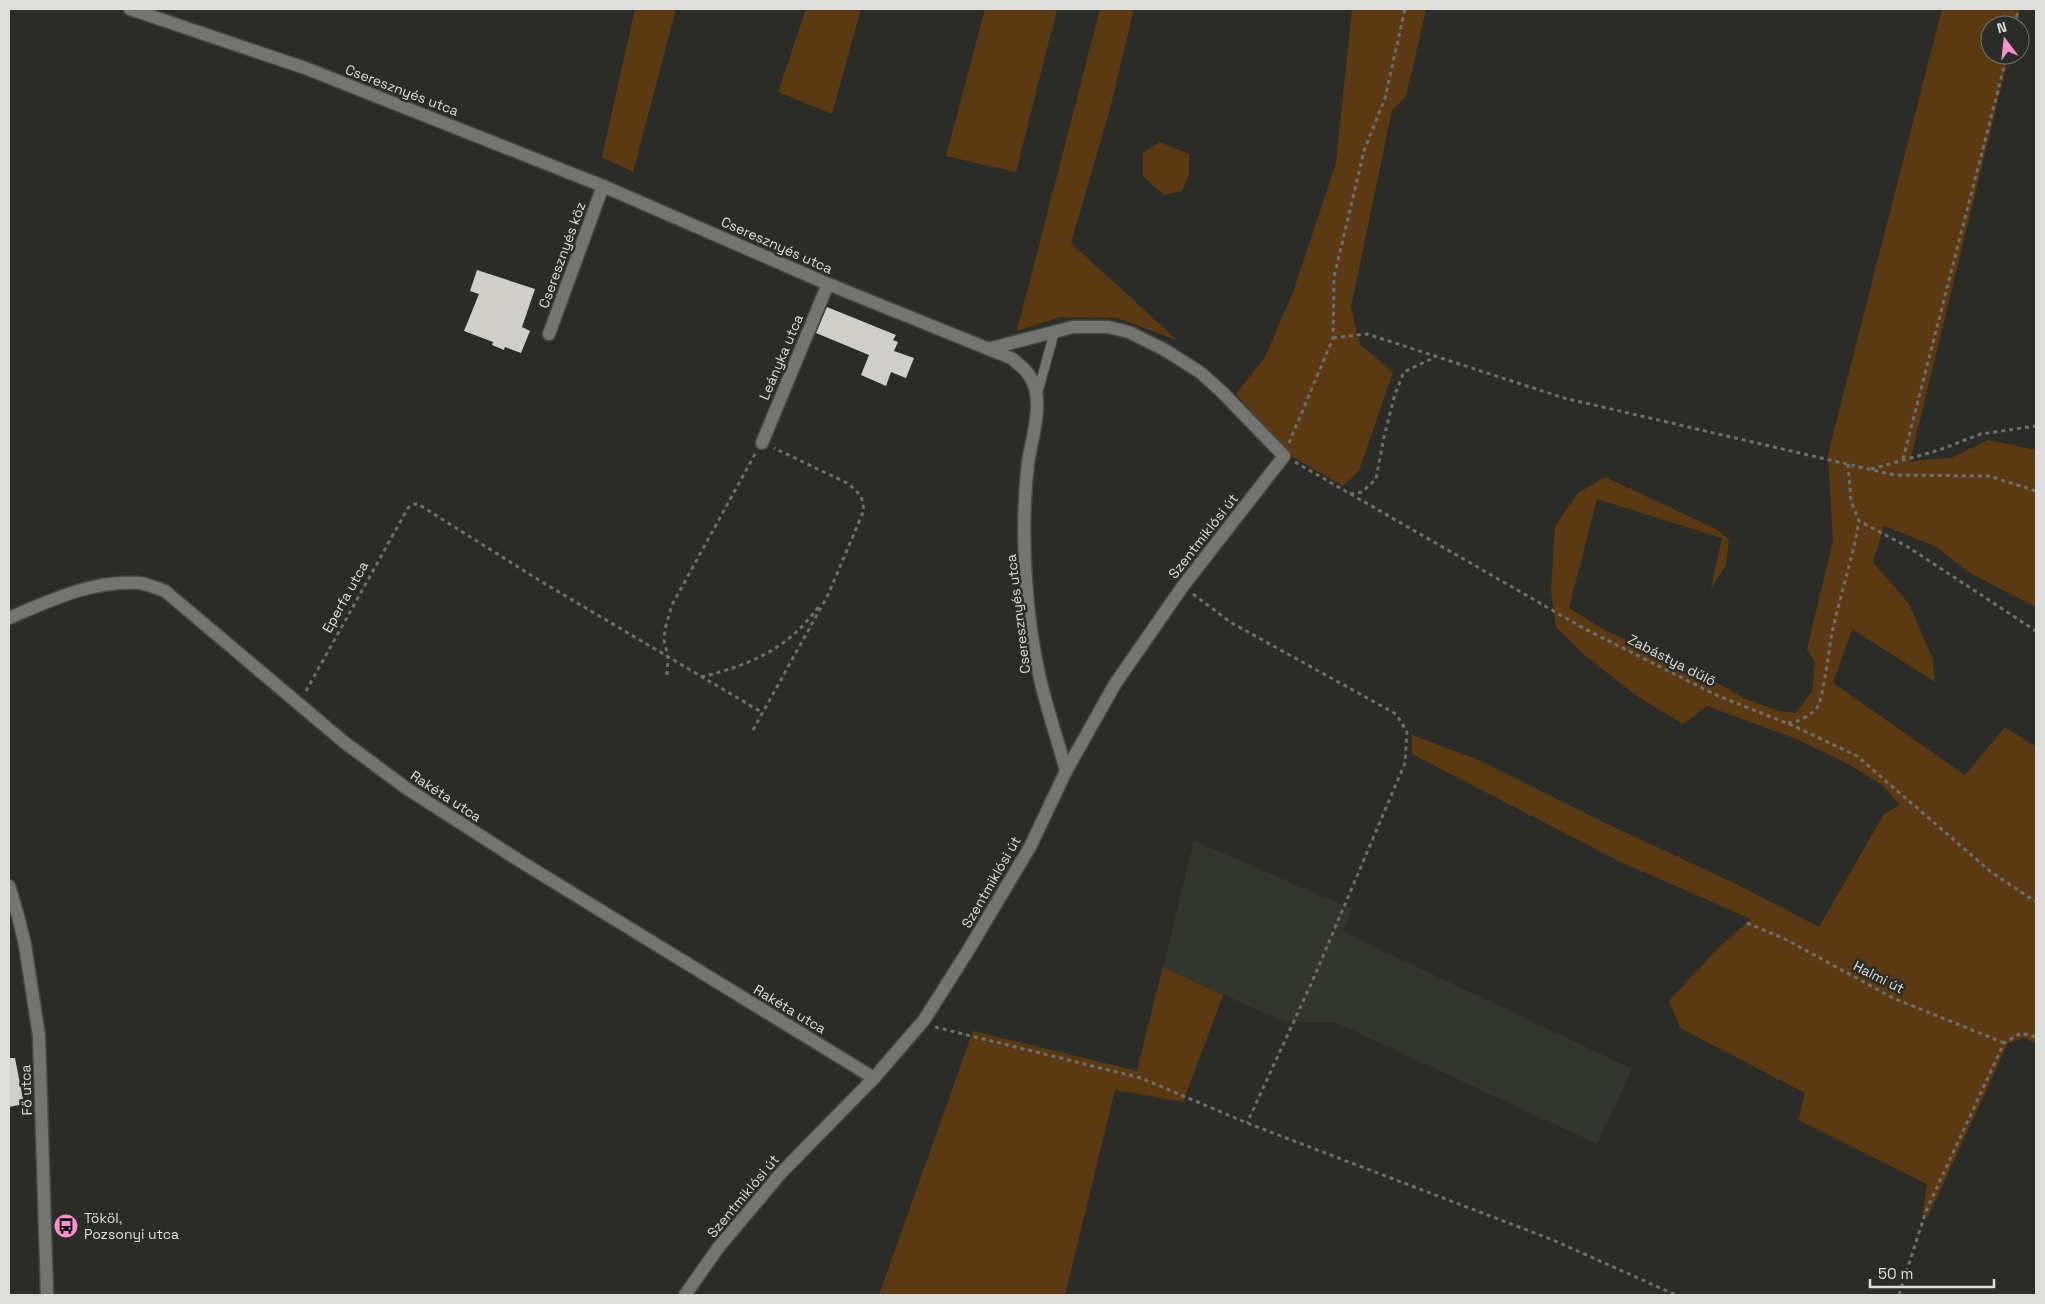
<svg xmlns="http://www.w3.org/2000/svg" width="2045" height="1304" font-family="'Space Grotesk',sans-serif">
	<style>
		.built { fill: #33362c }
		.green { fill: #5b3a13 }
		.building { fill: #d0cec9 }
		.lines { fill: none; stroke-linecap: round; stroke-linejoin: round }
		.service-casing { stroke: #484946; stroke-width: 11 }
		.minor-casing { stroke: #484946; stroke-width: 15 }
		.secondary-casing { stroke: #484946; stroke-width: 15 }
		.path { stroke: #6e6f6b; stroke-width: 3; stroke-dasharray: 4 4; stroke-linecap: butt }
		.service { stroke: #747571; stroke-width: 9 }
		.minor { stroke: #747571; stroke-width: 12 }
		.secondary { stroke: #747571; stroke-width: 12 }
		.labels { text-anchor: middle; dominant-baseline: central; stroke-width: 5; stroke-linejoin: round; paint-order: stroke }
		.street-label { font-size: 14px; fill: #dedfdc; stroke: #2b2c28 }
		.poi-label { font-size: 14px; fill: #dedfdc; stroke: #2b2c28; text-anchor: start }
	</style>
	<rect width="100%" height="100%" fill="#2b2c28"/>
	<path class="built" d="M1194,841l158,68 -9,23 289,137 -35,75 -262,-122h-51l-121,-55z"/>
	<g class="green">
		<path d="M635,9h41l-43,163 -31,-15z"/>
		<path d="M806,9h55l-29,105 -54,-22z"/>
		<path d="M985,9h72l-41,163 -70,-16z"/>
		<path d="M1100,9h34l-24,100 -39,134 106,97 -60,-22 -57,-1 -43,14z"/>
		<path d="M1352,9h74l-20,88 -14,13 -41,197 9,38 33,27 -34,99 -16,15 -52,-30 -55,-62 29,-37 28,-65 43,-129z"/>
		<path d="M1942,9h78l-4,16h-26v30h19l-99,406 41,-3 37,-18 48,10v157l-66,-34 -35,-27 -51,-20 -11,36 36,42 23,53 3,25 -83,-53 -19,54 132,92 40,-48 31,20v296l-12,-5 -16,5 -80,174 -5,-4 4,-29 -129,-64 7,-27 -125,-65 -11,-27 50,-54 32,-28 -130,-57 -209,-108v-19l64,24 127,63 133,62 83,43 65,-113 16,-9 -18,-20 -34,-21 -49,-24 -92,-34 -24,18 -46,-28 -54,-42 -27,-27 -5,-35 4,-66 23,-33 27,-16 113,53 11,10 -3,25 -15,23 11,-50 -125,-39 -28,109 37,23 86,38 54,30 32,12 18,2 16,-21 3,-29 -8,-14 26,-108 -5,-87z"/>
		<path d="M1160,142l29,12v21l-7,16 -18,4 -21,-19v-23z"/>
		<path d="M1163,967l60,28 -40,107 -68,-12 -50,205h-186l94,-264 164,40z"/>
	</g>
	<g class="building">
		<path d="M477,270l58,19 -13,38 8,4 -9,22 -16,-6 -1,3 -12,-5 1,-3 -29,-11 15,-37 -9,-3z"/>
		<path d="M827,307l69,28 -3,5 5,2 -4,9 20,7 -8,20 -15,-6 -5,14 -25,-11 8,-20 -53,-22z"/>
		<path d="M9,1058h6l9,46 -15,3z"/>
	</g>
	<g class="lines">
		<defs>
			<path id="service" d="M1037,395l18,-65"/>
			<g id="minor">
				<path d="M130,9l175,59 298,118 225,98 183,74c5,4 10,8 14,12 23,24 7,65 3,93 -8,67 -3,154 13,220 7,29 17,58 25,88"/>
				<path d="M549,334l54,-148"/>
				<path d="M762,443l66,-159"/>
				<path d="M9,618c42,-18 83,-38 130,-35 8,1 18,5 26,8l179,151 62,46 117,75 351,215"/>
				<path d="M685,1295l33,-47 63,-75 93,-95 50,-58 42,-66 64,-107 36,-76 49,-87 68,-98 101,-130 -61,-63 -22,-20 -36,-23 -36,-18 -21,-5h-35l-85,22"/>
			</g>
			<path id="secondary" d="M9,886l9,30 7,29 14,91 8,259"/>
		</defs>
		<use href="#service" class="service-casing"/>
		<use href="#minor" class="minor-casing"/>
		<use href="#secondary" class="secondary-casing"/>
		<g class="path">
			<path d="M2014,25l5,-16"/>
			<path d="M1333,338l34,-4 197,64 330,77 95,1 47,15"/>
			<path d="M1289,443l44,-105 1,-61 30,-126 21,-53 20,-89"/>
			<path d="M1903,459l104,-404"/>
			<path d="M1295,462l290,167 129,65 82,33 61,29 134,116 45,30"/>
			<path d="M1848,464l3,37 8,20 49,26 128,84"/>
			<path d="M1871,469l65,-18 45,-17 55,-8"/>
			<path d="M1350,494l12,-2 14,-13 8,-42 11,-43 9,-22 31,-15"/>
			<path d="M1193,594l37,28 166,92 11,18 -2,31 -93,219 -65,141"/>
			<path d="M667,675l1,-18 -4,-17 1,-11 7,-24 83,-151"/>
			<path d="M701,677c52,-13 87,-28 119,-72"/>
			<path d="M306,691l102,-183 5,-4h5l124,78 221,131"/>
			<path d="M1788,723c11,-1 24,-8 30,-17 5,-9 11,-55 13,-68 8,-39 21,-77 28,-117"/>
			<path d="M753,730l75,-135 36,-85 -3,-14 -12,-12 -75,-36"/>
			<path d="M1747,923l38,16 108,59 111,45"/>
			<path d="M935,1027l206,51 106,45 306,117 123,55"/>
			<path d="M1899,1295l27,-84 78,-168 17,-10 15,4"/>
		</g>
		<use href="#service" class="service"/>
		<use href="#minor" class="minor"/>
		<use href="#secondary" class="secondary"/>
	</g>
	<defs>
		<symbol id="bus-disc" viewBox="-11 -11 22 22"><circle r="9.5" fill="#f790cd" stroke="#2b2c28"/><path d="M-5-6H5V4H4V6H2V4H-2V6H-4V4H-5ZM-3.5-4V0h7V-4ZM-3.5 1.2v1.5H-2V1.2ZM2 1.2v1.5H3.5V1.2Z" fill="#111"/></symbol>
	</defs>
	<g fill-rule="evenodd">
		<use href="#bus-disc" x="52" y="1212" width="28" height="28"/>
	</g>
	<g class="labels">
		<g class="street-label">
			<text transform="translate(402 90) rotate(21)">Cseresznyés utca</text>
			<text transform="translate(777 245) rotate(24)">Cseresznyés utca</text>
			<text transform="translate(562 255) rotate(-70)">Cseresznyés köz</text>
			<text transform="translate(781 357) rotate(-67)">Leányka utca</text>
			<text transform="translate(1203 536) rotate(-52)">Szentmiklósi út</text>
			<text transform="translate(345 597) rotate(-61)">Eperfa utca</text>
			<text transform="translate(1018 614) rotate(-97)">Cseresznyés utca</text>
			<text transform="translate(1672 660) rotate(27)">Zabástya dűlő</text>
			<text transform="translate(446 796) rotate(33)">Rakéta utca</text>
			<text transform="translate(991 882) rotate(-60)">Szentmiklósi út</text>
			<text transform="translate(1879 977) rotate(27)">Halmi út</text>
			<text transform="translate(790 1009) rotate(31)">Rakéta utca</text>
			<text transform="translate(26 1090) rotate(-92)">Fő utca</text>
			<text transform="translate(743 1196) rotate(-50)">Szentmiklósi út</text>
		</g>
		<g class="poi-label">
			<text x="84" y="1218">Tököl,<tspan x="84" dy="16">Pozsonyi utca</tspan></text>
		</g>
	</g>
	<rect width="2045" height="1304" fill="none" stroke="#dedfdc" stroke-width="20"/>
	<g transform="translate(2005 40) rotate(345)"><circle r="24" fill="#2b2c28" stroke="#737470"/>
	<path d="M0-4L9 19L0 12L-9 19Z" fill="#f790cd"/>
	<text y="-8" font-size="14" font-weight="bold" text-anchor="middle" fill="#dedfdc">N</text>
	</g>
	<path d="M1870 1279v8h124v-8" fill="none" stroke="#dedfdc" stroke-width="2.5"/>
	<text x="1878" y="1279" font-size="15" fill="#dedfdc" stroke="#2b2c28" stroke-width="4" paint-order="stroke">50 m</text>
</svg>
